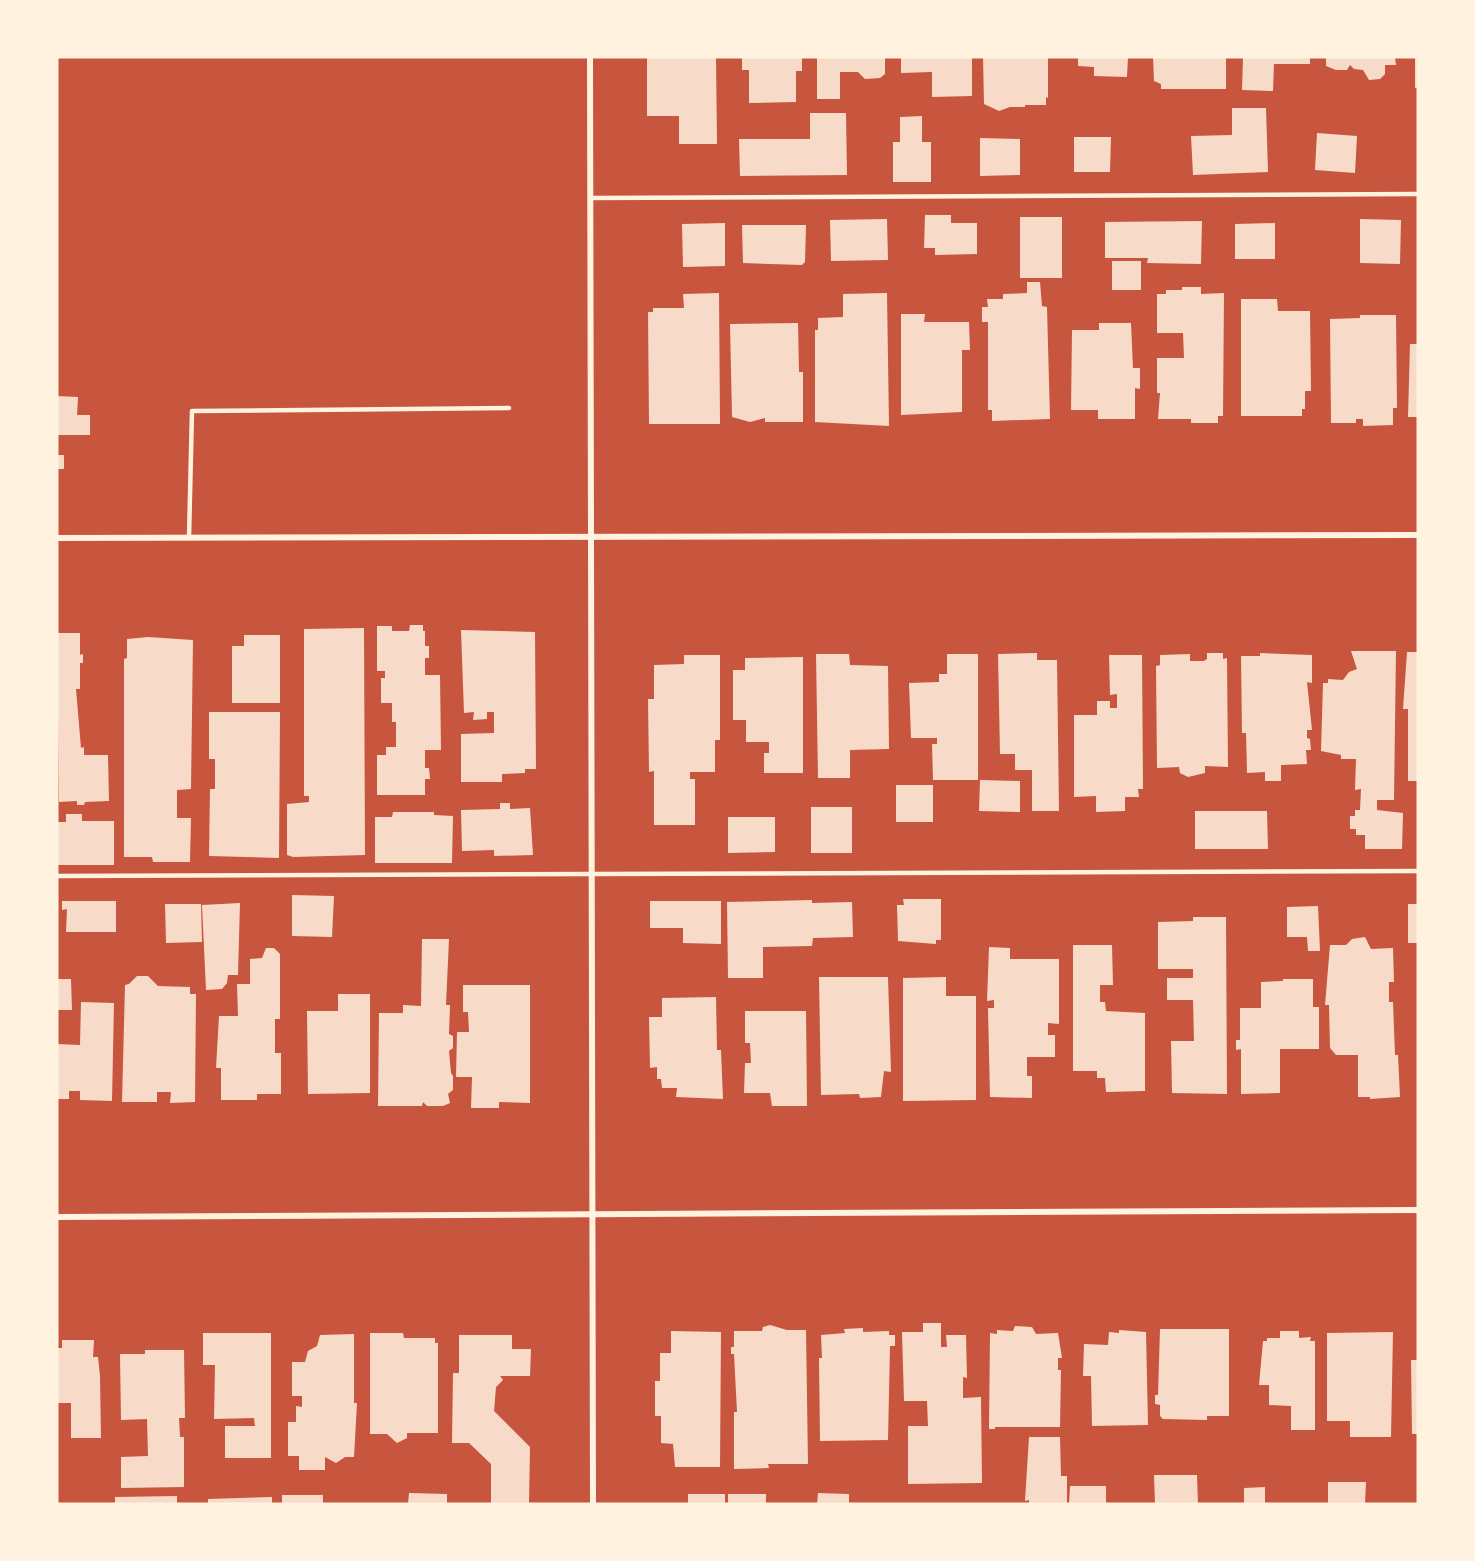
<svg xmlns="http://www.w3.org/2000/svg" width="1475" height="1561" font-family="'PT Serif',serif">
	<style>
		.building { fill: #f7dbc8 }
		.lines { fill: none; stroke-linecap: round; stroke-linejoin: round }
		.service { stroke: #fff3e0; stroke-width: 4.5 }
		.minor { stroke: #fff3e0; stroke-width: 6 }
	</style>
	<rect width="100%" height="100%" fill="#c8553d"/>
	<g class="building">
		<path d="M647,57h69l1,87h-38v-28h-32z"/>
		<path d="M742,57h60v14h-6v31l-47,1v-33h-7z"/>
		<path d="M817,57h68v17l-5,4 -15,1 -7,-7h-18v27h-23z"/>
		<path d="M901,57h71v39l-40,1v-25l-31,1z"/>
		<path d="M983,57h65v41l-2,-1v8h-21v2h-15l-11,4 -15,-7z"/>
		<path d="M1078,57h50l-1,20 -33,-1v-9l-16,-1z"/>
		<path d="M1153,57h73v32h-65v-5l-7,-3z"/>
		<path d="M1243,57h67v7h-36l-1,27 -31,-1z"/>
		<path d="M1326,57h69l1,8h-11v9l-5,5 -11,1 -6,-10 -9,-1 -4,-4 -3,5h-11l-10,-4z"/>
		<rect x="1415" y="57" width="3" height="31"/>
		<path d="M1232,108h34l2,64 -75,3 -2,-39 41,-1z"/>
		<path d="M810,113h36l1,62 -107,1 -1,-37h71z"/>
		<path d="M922,116v26h9v40h-38v-40h7v-25z"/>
		<path d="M1317,133l40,3 -2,37 -40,-3z"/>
		<path d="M1074,137h37l-1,35h-36z"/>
		<path d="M980,138l40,1v36l-40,1z"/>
		<path d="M925,215h26v8h26v31l-42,1v-7h-11z"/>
		<rect x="1020" y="217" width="42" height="61"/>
		<path d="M887,219l1,41 -57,1 -1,-41z"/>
		<path d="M1360,219l41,1 -1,44 -40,-1z"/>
		<path d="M1202,221l-1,43 -54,-1 1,-5h-43v-36z"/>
		<path d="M725,223v43l-42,1 -1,-43z"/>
		<path d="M1275,223v36h-40v-35z"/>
		<path d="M742,225h64l-1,37 -3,3 -59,-2z"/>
		<rect x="1112" y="261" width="29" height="29"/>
		<path d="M1027,282h13l2,24 5,1 3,112 -58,2v-11h-4v-88h-6v-15h6l-1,-8h16v-5l24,-1z"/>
		<path d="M1182,287h19v7l23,-1 -1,123h-5v7h-27v-4h-33l2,-26h-3v-35h27l-1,-25h-26v-39h9v-4h16z"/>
		<path d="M719,293l1,131h-71l-1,-112h5v-4h31l-1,-14z"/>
		<path d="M887,293l2,133 -74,-4v-92h3v-12l25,-1v-23z"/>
		<path d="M1241,299h36l1,12h32l1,80h-6v18h-3v7h-61z"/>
		<path d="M901,314h24l-1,8h45l1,28h-8v62l-61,3z"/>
		<path d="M1360,315h36l1,93h-4v17l-30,1v-7h-7v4h-25l-1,-104 30,-1z"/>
		<path d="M798,323l1,49h4v50h-38v-4l-15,4 -18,-5 -2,-93z"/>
		<path d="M1099,323h32l2,45h7v21l-5,-1v31h-37v-9h-27l1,-80h27z"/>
		<path d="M1410,344h8v73h-10z"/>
		<path d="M57,396l21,1 -1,18h13v20h-33z"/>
		<rect x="57" y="455" width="7" height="14"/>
		<path d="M410,625h13v6h2v15h4v12h-4v17h15l1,75h-16v18h4l1,11h-5v16h-48v-40h9v-8h10v-25h-4v-19h-11v-25h4v-7h-8v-45h15v5h17z"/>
		<path d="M364,628l1,227 -72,2 -6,-2v-51l22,-2v-6h-5v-167z"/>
		<path d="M461,630l74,2 1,137h-11v4l-23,1v8h-41v-48l33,-1v-21h-7v7l-14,1 1,-8 -10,1z"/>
		<path d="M57,633h23v22l3,-1v9h-3v26h-4l5,59 3,-1v8h24l1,46 -24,1 -1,3h-7v-4l-18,1z"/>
		<path d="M244,635h36v68h-48v-57h12z"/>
		<path d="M148,637l45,3 -2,149 -14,1v28h14l-1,44h-37l-1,-5h-28v-198l3,-1v-19z"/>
		<path d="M1351,651h45l-2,149h-17v10l26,3 -1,36h-37v-14h-9v-6h-6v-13h5v-6h5l1,-21 -6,1 1,-31h-15v-4l-20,-4 2,-68h5v-4l15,1 6,-8 8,-3z"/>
		<path d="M1407,652h11v129h-10v-72h-5z"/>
		<path d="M1037,653v7h20l2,151h-27v-41h-17v-16h-15l-2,-100z"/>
		<path d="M1207,653h16v6l4,-1 1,109 -23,-1v7l-17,4 -8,-4 -1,-6 -22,1 -1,-102 4,-1v-10l30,-1v7h14l3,-2z"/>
		<path d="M1260,653l52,2v28l-5,-1 5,48h-5v8l3,1 1,11h-5l1,14 -26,1v16h-16v-9l-18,1 -1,-40h-4l-1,-77h19z"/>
		<path d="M816,654h33l1,11 38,1 1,83 -39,1v28h-32z"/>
		<path d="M947,654h31v126h-45l-1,-36h5v-6h-26l-2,-55 30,-1v-8h8z"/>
		<path d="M684,655h36v85h-5v32h-25v7h5v46h-41v-54l-5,1 -1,-73h6v-34l30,-1z"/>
		<path d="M1109,655h33l1,134h-5l1,8h-14v14l-29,1v-16l-22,1v-82h23v-14h13v7h7v-14l-7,1z"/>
		<path d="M803,657v116h-39v-20h5v-11h-23v-22h-13v-50h12v-12z"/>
		<path d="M209,712h71l-1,146 -70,-2 1,-67h5v-30h-6z"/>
		<path d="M980,780l40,1v31l-41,-1z"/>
		<rect x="896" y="785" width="37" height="37"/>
		<path d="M500,803h10v6l20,-1 3,47 -39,1v-6l-32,1 -1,-41 39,-1z"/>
		<rect x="811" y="807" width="41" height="46"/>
		<path d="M1195,811h72l1,38h-73z"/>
		<path d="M393,812h41v3l19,1 -1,47h-77v-46h17z"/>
		<path d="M66,814h16v7h32v44h-57v-43h9z"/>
		<path d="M728,817h47v35l-47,1z"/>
		<path d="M292,895l42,1 -2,41 -40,-1z"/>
		<path d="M903,899h38v41h-5v4l-38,-3 -1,-36h7z"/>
		<path d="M812,900v3l40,-1 1,35 -40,1 -1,8 -49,1v31h-35l-1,-76z"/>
		<path d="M62,901h54v31h-50l1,-23 -5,1z"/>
		<path d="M650,901h71v43l-38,-1v-15h-33z"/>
		<path d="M240,903l-2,72h-10l-1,8 -5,6 -16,1 -4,-85z"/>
		<path d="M165,904h36l1,38 -36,1z"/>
		<rect x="1408" y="904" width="10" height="39"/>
		<path d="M1318,906l2,45h-12l-1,-14h-20v-30z"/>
		<path d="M1193,917h33l1,177 -55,-1 -1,-52h23l-1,-41h-26v-22h26v-9h-35v-47l35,-1z"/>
		<path d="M1365,937l6,12 22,-1 1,34h-5v20h4l2,53h3l2,42 -30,2v-2h-12v-42h-22l-6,-7 -1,-43h-4l5,-60h16l6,-6z"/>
		<path d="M422,939h27l-3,66h4l-1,29 4,2v12l-4,3 2,22 2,3v14l-5,4 2,9 -7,3h-16l-4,-4 -1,4h-44l1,-93h24v-8l18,1z"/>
		<path d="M1073,945h39l1,40h-13v17h5l1,9 39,2v78l-39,1 -1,-14h-8v-7h-24z"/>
		<path d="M989,947l21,1v11h49v65l-11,-1v12h7v22h-28v19h5v22l-42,-1 -2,-89h6v-8l-7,1z"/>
		<path d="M266,948h8l6,6v65h-5v34h6v41h-24v6h-36v-32h-5l3,-52h19l-1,-32h13v-25l12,-1z"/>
		<path d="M137,976h11l10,10 32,1v7h6l-1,108 -25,1 1,-11h-14v10h-35l3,-117 4,-1z"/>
		<path d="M819,977h69l3,95 -7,-1 -3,26 -21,1 -1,-4 -38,1z"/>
		<path d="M946,977v19h30v104l-73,1v-123z"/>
		<path d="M57,979h14l1,31h-15z"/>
		<path d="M1283,979h30v28h6v42h-39v44l-39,1v-45l-5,1v-10h4v-32h21v-26l22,-1z"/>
		<path d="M463,985h67v118l-31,-1v6h-28l1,-31h-16l1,-45h12l-1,-20h-5z"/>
		<path d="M338,994h32v99l-62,1 -1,-83h31z"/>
		<path d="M716,997l1,53h4l2,49 -47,-2 1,-9h-15l-1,-9h-4v-12l-7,1 -1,-51h13v-19z"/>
		<path d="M81,1002l33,1 -2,98 -32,-1v-9h-11v8h-12v-55l23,1z"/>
		<path d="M745,1011h61l1,95h-35l-2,-13h-26l1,-30h6l-1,-20h-5z"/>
		<path d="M923,1323h18v24h6l-1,-12h20l1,43 -4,-1v21l18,-1 1,86 -74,1v-58h20l-1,-25h-23l-2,-69h21z"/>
		<path d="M770,1325l17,5h19l2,134h-40l1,4 -35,1v-57h3l-3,-58h-3v-7h3v-16h28l1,-4z"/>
		<path d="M1015,1326l17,1 4,7 22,-1 4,25h-4v12h3l-1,57h-65v2h-6l1,-96 7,1v-4l16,1z"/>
		<path d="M863,1328v4l26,-1v4h6v11h-5l-2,94 -68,1 -1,-83h3l-1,-23 24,-2 -1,-4z"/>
		<path d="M1160,1329h69v87h-22v4l-44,-1 -3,-3v-11l-5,-1v-9h3z"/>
		<path d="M1119,1330l27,2 2,93 -56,1 -1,-50h-8l1,-32 24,1 1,-13 10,1z"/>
		<path d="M671,1331l50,1 -1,135h-45l-2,-23 -12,-1v-27h-6v-35h5v-28h11z"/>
		<path d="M1280,1331h19v7l12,-1 -1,4h5v89h-24v-24l-22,-1v-20h-10l4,-44h4v-3h13z"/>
		<path d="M1393,1332l-2,105h-41v-16h-23v-88z"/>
		<path d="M203,1333h68v125h-46v-32h30l-1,-8 -40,1 1,-54h-12z"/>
		<path d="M370,1333h33l1,5h31v5h3v90h-31v5l-10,5 -10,-9h-17z"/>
		<path d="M354,1334v69h3l-3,54h-9l-9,6 -11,-6v13h-26v-14h-11v-34h8v-16l6,1v-11h-10v-34h13l3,-11 9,-5 3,-11z"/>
		<path d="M459,1335h53v14h19l-1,27h-30l3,4 -7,7 -2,24 36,36 -1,57h-38v-40l-22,-21h-17l1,-70h6z"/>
		<path d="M62,1340h32l-1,17h5l2,19 1,62h-30v-35h-14v-55h5z"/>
		<path d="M145,1350h39l1,68h-6l1,19h4v50l-63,1v-31l27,-1 -1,-37 -26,1 -1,-66h25z"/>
		<path d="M1411,1360h7v74h-6z"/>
		<path d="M1029,1437h31l1,39h6v28h-38v-4l-4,1z"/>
		<path d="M1154,1475h43l1,29h-43z"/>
		<path d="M1328,1482h38l-1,22h-37z"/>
		<path d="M1070,1486h36v18h-37z"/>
		<path d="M1265,1487v17h-21v-16z"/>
		<path d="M409,1493l38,1v10h-39z"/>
		<path d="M818,1493l31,1v10h-32z"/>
		<rect x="688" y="1494" width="37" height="10"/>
		<rect x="728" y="1494" width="38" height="10"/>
		<rect x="282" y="1495" width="41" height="9"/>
		<path d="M177,1496v8h-62v-7z"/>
		<path d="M272,1497v7h-64v-5z"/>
	</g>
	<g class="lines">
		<g class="service">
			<path d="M591,198l827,-4"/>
			<path d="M189,538l3,-127 317,-3"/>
			<path d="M57,876l1361,-5"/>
		</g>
		<g class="minor">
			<path d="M590,57l3,1447"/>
			<path d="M57,538l1361,-3"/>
			<path d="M57,1217l1361,-7"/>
		</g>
	</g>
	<rect width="1475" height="1561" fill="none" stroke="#fff3e0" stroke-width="117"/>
</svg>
